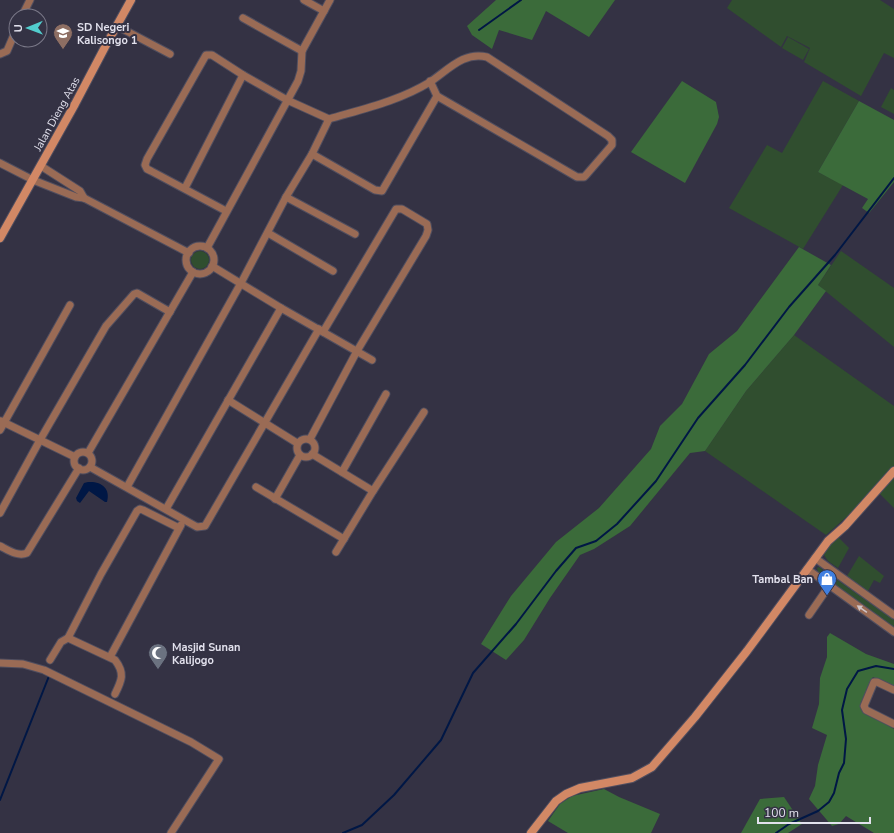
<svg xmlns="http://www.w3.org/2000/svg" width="894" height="833" font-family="'Nunito Sans',sans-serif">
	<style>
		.green { fill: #304e2f }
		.forest { fill: #3b6b3a }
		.water { fill: #001745 }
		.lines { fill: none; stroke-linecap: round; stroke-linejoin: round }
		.stream { stroke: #001745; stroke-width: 2 }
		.street-casing { stroke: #504e5f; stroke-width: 9 }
		.secondary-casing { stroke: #504e5f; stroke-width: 10 }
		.street { stroke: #9a6b55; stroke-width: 7 }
		.secondary { stroke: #d28865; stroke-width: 8 }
		.oneway { fill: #d0c4c7 }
		.labels { text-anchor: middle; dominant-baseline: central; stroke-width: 4; stroke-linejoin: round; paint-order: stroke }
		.poi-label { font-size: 11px; font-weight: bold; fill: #e2e1ed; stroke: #343244; text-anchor: start }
		.street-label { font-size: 11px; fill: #e2e1ed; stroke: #343244 }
	</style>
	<rect width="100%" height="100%" fill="#343244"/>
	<g class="green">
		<path d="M732,0h148l14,9v49l-10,-5 -23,43 -57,-34 6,-14 -23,-12 -6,11 -54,-39z"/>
		<path d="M788,37l21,12 -6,11 -21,-12z"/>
		<path d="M823,81l36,20 -41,71 25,13 -40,64 -74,-41 38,-63 15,8z"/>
		<path d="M891,88l3,2v24l-13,-7z"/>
		<circle cx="200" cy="260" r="9"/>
		<path d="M841,251l53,37v59l-76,-62z"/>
		<path d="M794,335l100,71v60l-42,46 -26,23 -121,-84 41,-60z"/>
		<path d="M894,476v32l-15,-15z"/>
		<path d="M838,537l11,11 -11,20 -10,-7 -4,-6c1,-7 8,-14 14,-18z"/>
		<path d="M859,556l25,20 -4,7 -6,-3 -6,11 -21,-15z"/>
		<path d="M819,567l75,53v7l-76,-55 -1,-4z"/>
	</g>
	<g class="forest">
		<path d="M496,0h119l-26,37 -43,-26 -14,29 -33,-10 -7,19 -20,-14 -5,-9z"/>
		<path d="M682,81l34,21 3,15 -2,7 -32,59 -54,-31z"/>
		<path d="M859,101l35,19v62l-25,31 -7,-5 6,-9 -50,-27z"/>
		<path d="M799,247l32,18 -13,20 8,6 -32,44 -48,56 -41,60 -15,2 -60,73 -36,23 -14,6 -30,43 -26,42 -18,20 -25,-16 30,-48 45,-54 43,-34 52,-59 9,-23 22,-22 27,-50 28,-23z"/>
		<path d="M830,633l36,21 28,10v23l-21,-10 -6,11 -6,21 33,20v104h-20l-28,-17 -7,8 -7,2 -23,-27 6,-13 3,-21 9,-30 -15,-7 7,-24 1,-26 7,-21v-20z"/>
		<path d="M604,789l15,8 41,17 -9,19h-83l-20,-12 12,-17 12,-8z"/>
		<path d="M784,797l18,27 -14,9h-47l19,-34z"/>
	</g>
	<path class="water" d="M88,482c13,-1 23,6 19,20h-2l-16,-11 -9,12 -3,-2 -1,-3 8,-15z"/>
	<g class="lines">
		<g class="stream">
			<path d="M479,30l42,-30"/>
			<path d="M0,800l49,-124"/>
			<path d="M343,833l19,-8 32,-30 47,-55 32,-67 43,-49 40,-53 20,-23 20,-7 21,-17 39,-43 42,-63 47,-53 44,-58 46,-52 59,-77"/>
			<path d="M776,833l13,-9 29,-13 11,-9 5,-9 5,-20 5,-10 2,-24 -4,-29 5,-21 11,-18 18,-5 18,3"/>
		</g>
		<defs>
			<g id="street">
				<path d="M304,0l20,11"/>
				<path d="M22,16l8,-16"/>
				<path d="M243,18l59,33"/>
				<path d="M117,26l53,28"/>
				<path d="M0,54l7,-3 9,-21"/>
				<path d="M312,154l63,36 7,1 55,-95"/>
				<path d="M0,163l33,17 43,17 8,1 105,55"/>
				<path d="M41,166l39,25 4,7"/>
				<path d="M185,188l58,-113"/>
				<path d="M286,197l26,-43 17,-35c34,-10 70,-18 101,-37 18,-12 34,-31 57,-25l121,79 4,4v5l-26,30 -2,2h-7l-140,-81 -7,-15"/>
				<path d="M226,211l-75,-40 -4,-2 -2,-4 2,-6 59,-104h6l31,20 44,25 42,19"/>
				<path d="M268,233l65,38"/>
				<circle cx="200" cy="260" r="14"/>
				<path d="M207,248l91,-167 3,-10 1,-20 28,-51"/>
				<path d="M281,308l91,52"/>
				<path d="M228,400l69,43"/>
				<path d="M1,421l74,36"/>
				<path d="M0,430l70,-125"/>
				<circle cx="306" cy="448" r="9"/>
				<path d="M310,439l47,-88 69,-115 2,-6 -1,-6 -25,-15h-6l-73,123"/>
				<circle cx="83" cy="461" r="9"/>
				<path d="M88,453l105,-181"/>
				<path d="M312,454l61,37"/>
				<path d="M90,467l107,60 8,-1 114,-197"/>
				<path d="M342,472l44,-78"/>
				<path d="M127,487l114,-204 45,-86 69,37"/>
				<path d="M256,487l88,52"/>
				<path d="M275,499l25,-44"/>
				<path d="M166,509l115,-201 -69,-42"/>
				<path d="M0,513l40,-73 59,-102 7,-12 28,-32 3,-1 33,19"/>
				<path d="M0,546c8,4 18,11 27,7l52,-85"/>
				<path d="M336,552l37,-61 51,-79"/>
				<path d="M815,558l79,57"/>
				<path d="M807,569l87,63"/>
				<path d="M809,615l20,-29"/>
				<path d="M68,638l47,22c10,13 7,20 0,34"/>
				<path d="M110,657l71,-132"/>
				<path d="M50,660l11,-18 7,-4 33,-64 36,-63 3,-2 3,1 36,18"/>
				<path d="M0,663l23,1 21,6 147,72 28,17 -48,74"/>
				<path d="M894,690l-17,-8h-3l-10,24 2,4 28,14"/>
			</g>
			<g id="secondary">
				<path d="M0,238l75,-134 30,-57 26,-47"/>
				<path d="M531,833l25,-32 10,-7 14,-6 52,-10 20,-11 43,-50 52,-66 81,-110 17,-15 49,-55"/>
			</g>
		</defs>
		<use href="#street" class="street-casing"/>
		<use href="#secondary" class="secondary-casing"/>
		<use href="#street" class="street"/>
		<use href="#secondary" class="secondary"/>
	</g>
	<defs><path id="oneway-solid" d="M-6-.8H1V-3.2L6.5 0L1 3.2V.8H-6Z"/></defs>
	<use class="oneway" href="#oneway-solid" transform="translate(862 609) rotate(-145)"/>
	<defs>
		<symbol id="school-pin" viewBox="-11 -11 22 30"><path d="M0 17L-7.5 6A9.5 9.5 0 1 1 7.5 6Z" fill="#8d6e63" stroke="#343244"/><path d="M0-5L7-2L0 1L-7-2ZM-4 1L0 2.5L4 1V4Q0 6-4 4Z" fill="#fff"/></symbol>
		<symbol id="shop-pin" viewBox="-11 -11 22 30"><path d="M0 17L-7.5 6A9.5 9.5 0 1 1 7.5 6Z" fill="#3f7fe0" stroke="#343244"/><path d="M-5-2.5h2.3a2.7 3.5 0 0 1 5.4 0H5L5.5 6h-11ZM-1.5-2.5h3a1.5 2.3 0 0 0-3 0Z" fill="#fff"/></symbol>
		<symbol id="mosque-pin" viewBox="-11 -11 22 30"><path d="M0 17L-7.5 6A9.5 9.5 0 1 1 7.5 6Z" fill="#6b7280" stroke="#343244"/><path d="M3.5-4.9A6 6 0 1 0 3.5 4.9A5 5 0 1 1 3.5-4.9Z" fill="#fff"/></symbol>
	</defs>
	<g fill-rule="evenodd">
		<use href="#school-pin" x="52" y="22" width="22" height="30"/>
		<use href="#shop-pin" x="816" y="568" width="22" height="30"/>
		<use href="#mosque-pin" x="147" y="642" width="22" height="30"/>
	</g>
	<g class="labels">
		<g class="poi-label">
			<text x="77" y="27">SD Negeri<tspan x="77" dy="13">Kalisongo 1</tspan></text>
			<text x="813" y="579" text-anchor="end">Tambal Ban</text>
			<text x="172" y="647">Masjid Sunan<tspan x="172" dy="13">Kalijogo</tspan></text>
		</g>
		<g class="street-label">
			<text transform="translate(57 114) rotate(-61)">Jalan Dieng Atas</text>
		</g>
	</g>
	<g transform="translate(28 28) rotate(269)"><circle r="19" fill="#343244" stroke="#7a7888"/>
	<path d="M0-3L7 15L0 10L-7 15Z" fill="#52cdce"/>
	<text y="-6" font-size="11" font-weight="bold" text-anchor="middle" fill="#e2e1ed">U</text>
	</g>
	<path d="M758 817v6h112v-6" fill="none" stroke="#e2e1ed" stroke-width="2"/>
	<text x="764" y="817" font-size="12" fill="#e2e1ed" stroke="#343244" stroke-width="3" paint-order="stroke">100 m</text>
</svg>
